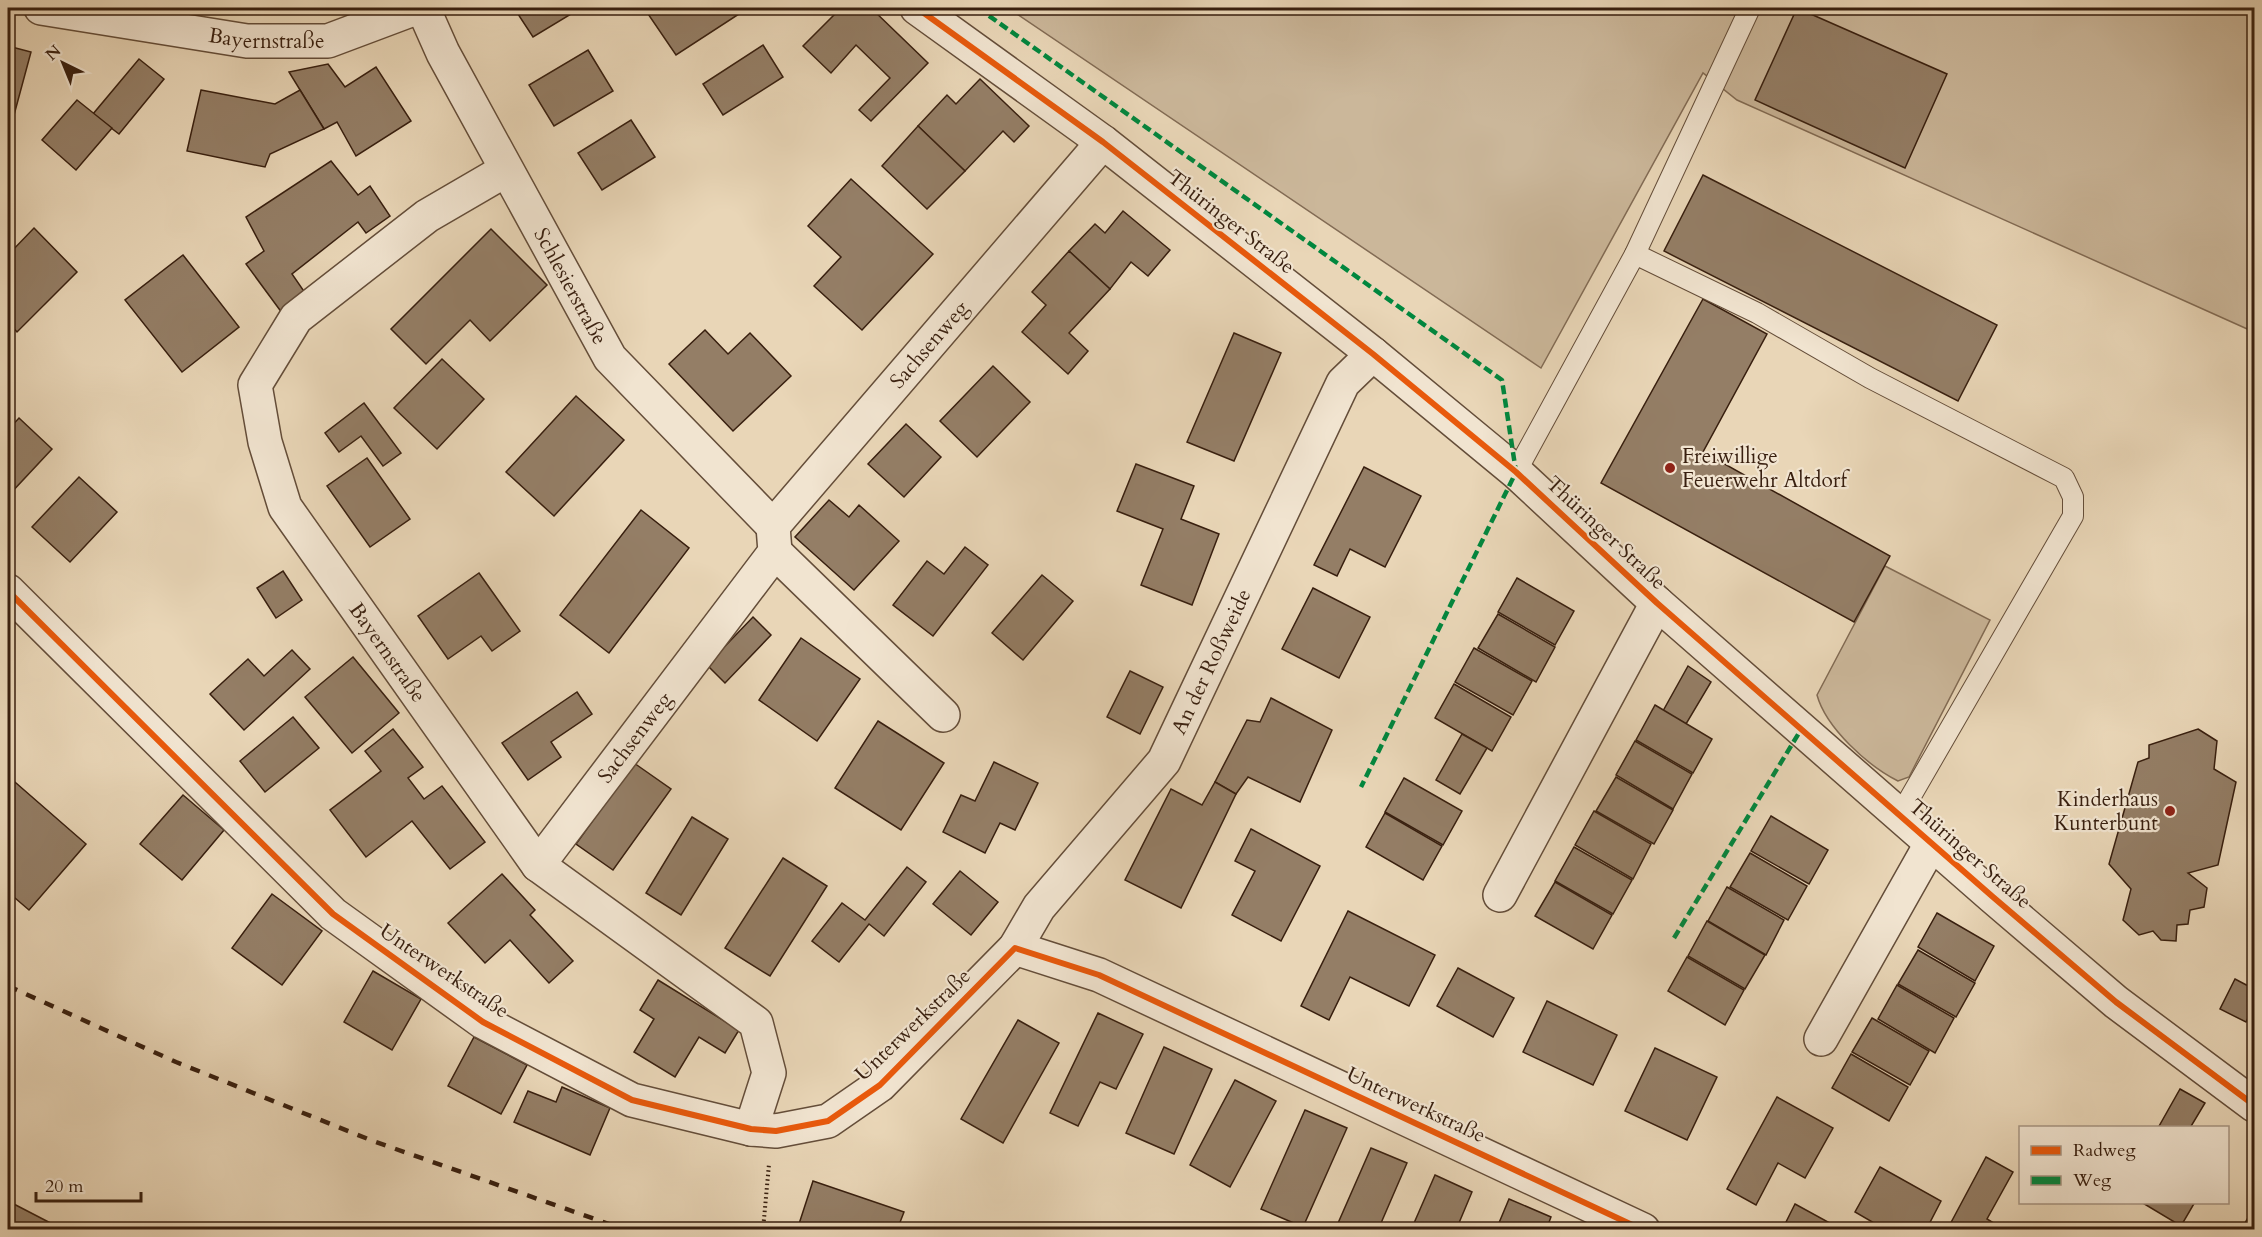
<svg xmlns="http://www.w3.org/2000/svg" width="2262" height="1237" font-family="Cardo,serif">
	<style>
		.green { fill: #cbb79a; stroke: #826b54; stroke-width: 1.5 }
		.building { fill: #947e66; stroke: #381f0f; stroke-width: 1.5 }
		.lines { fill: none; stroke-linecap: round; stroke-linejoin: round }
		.lane-casing { stroke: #644d39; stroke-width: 22 }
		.street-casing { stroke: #644d39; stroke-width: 36 }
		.path { stroke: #381f0f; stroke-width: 4; stroke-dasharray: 1.5 3; stroke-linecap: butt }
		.lane { stroke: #f1e4d0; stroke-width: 20 }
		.street { stroke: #f1e4d0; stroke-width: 33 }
		.rail { stroke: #381f0f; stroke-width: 4.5; stroke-dasharray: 10 10; stroke-linecap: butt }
		.quiet { stroke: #00873e; stroke-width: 4.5; stroke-dasharray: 9 4.5; stroke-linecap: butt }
		.cycleway-casing { stroke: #f1e4d0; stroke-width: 10 }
		.cycleway { stroke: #e8590c; stroke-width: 6 }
		.poi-dot { fill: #8f2418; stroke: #f1e4d0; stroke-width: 2 }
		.labels { text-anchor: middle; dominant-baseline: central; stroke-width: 4.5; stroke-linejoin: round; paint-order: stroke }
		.street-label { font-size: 21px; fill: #381f0f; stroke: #f1e4d0 }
		.poi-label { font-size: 21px; fill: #381f0f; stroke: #f1e4d0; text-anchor: start }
	</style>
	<rect width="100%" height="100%" fill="#e9d6b7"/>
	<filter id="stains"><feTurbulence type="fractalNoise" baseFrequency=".00333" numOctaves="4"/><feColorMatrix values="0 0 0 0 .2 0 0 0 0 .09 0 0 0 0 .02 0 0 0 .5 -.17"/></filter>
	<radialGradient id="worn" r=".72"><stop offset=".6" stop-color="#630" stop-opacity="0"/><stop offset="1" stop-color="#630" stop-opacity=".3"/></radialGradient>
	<g class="green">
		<path d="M1008,8h1246v324l-517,-232 -34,-27 -162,295z"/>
		<path d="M1885,566l105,54 -81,157 -11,4c-30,-15 -72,-53 -81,-86z"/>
	</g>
	<g class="building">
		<path d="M514,8h67l-48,29z"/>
		<path d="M644,8h91l4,6 -63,41z"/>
		<path d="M841,8h30l57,55 -57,58 -12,-11 31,-32 -34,-33 -25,28 -28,-27z"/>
		<path d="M1797,8l150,66 -42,94 -150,-68z"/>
		<path d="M763,45l20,32 -60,38 -20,-31z"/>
		<path d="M8,46l23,6 -21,78 -2,-1z"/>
		<path d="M588,50l25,41 -59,35 -25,-41z"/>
		<path d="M139,59l25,20 -45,55 -26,-20z"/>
		<path d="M328,64l17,23 31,-20 35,54 -55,35 -19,-34 -13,7 -35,-57z"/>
		<path d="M980,79l49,47 -15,16 -11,-11 -38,40 -47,-45 29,-31 9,9z"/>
		<path d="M201,90l74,14 25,-14 24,39 -54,25 -5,13 -78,-16z"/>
		<path d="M77,100l35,28 -36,42 -34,-30z"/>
		<path d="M631,120l24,37 -53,33 -24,-37z"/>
		<path d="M918,126l47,45 -38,38 -45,-43z"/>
		<path d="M331,161l27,34 12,-9 20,30 -24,17 -8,-11 -66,52 18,26 -25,17 -39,-53 18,-13 -18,-34z"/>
		<path d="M1703,175l294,150 -39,76 -294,-150z"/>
		<path d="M851,179l82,75 -71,76 -48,-44 27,-29 -33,-31z"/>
		<path d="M1123,211l47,39 -22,26 -17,-14 -21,27 -41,-38 26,-27 10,9z"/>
		<path d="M34,228l43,44 -60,60 -9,-10v-67z"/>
		<path d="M491,229l56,56 -57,56 -20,-21 -44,44 -35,-35z"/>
		<path d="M1069,251l41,38 -41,44 19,18 -20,23 -46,-42 24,-27 -14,-13z"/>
		<path d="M183,255l56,72 -57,45 -57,-72z"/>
		<path d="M1703,299l64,35 -64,118 187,104 -36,66 -253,-139z"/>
		<path d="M705,330l23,24 22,-21 41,43 -58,55 -64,-67z"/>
		<path d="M1234,333l47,20 -47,108 -47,-19z"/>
		<path d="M442,359l42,40 -47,50 -43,-41z"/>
		<path d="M993,366l37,36 -53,55 -37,-36z"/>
		<path d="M576,396l48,44 -70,76 -48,-44z"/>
		<path d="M364,403l37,50 -18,13 -22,-30 -22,16 -14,-19z"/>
		<path d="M19,418l33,31 -44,47v-66z"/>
		<path d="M906,424l35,33 -37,40 -36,-33z"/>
		<path d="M367,458l43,61 -40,28 -43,-61z"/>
		<path d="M1136,464l58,22 -13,33 38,15 -27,71 -51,-20 22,-56 -46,-18z"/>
		<path d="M1364,467l57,29 -36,71 -35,-18 -13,27 -23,-11z"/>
		<path d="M79,477l38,35 -47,50 -38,-35z"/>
		<path d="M829,500l20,17 10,-12 40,36 -45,49 -59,-53z"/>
		<path d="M641,510l48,38 -80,105 -49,-38z"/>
		<path d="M965,547l23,18 -55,71 -40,-31 34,-44 17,13z"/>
		<path d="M283,571l19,29 -26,18 -19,-30z"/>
		<path d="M479,573l41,58 -28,20 -11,-15 -33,23 -30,-43z"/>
		<path d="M1042,575l31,26 -50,59 -31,-27z"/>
		<path d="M1517,578l57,33 -19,34 -57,-33z"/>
		<path d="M1313,588l57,29 -31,61 -57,-29z"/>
		<path d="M1498,614l57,33 -19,35 -58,-34z"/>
		<path d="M753,617l18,18 -46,48 -18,-18z"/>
		<path d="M801,638l59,41 -43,62 -58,-41z"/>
		<path d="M1474,648l58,33 -19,34 -58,-33z"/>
		<path d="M292,650l18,19 -66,61 -34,-36 38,-35 16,17z"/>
		<path d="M353,657l46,56 -47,40 -47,-56z"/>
		<path d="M1688,666l23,16 -25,42 -23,-13z"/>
		<path d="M1130,671l33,16 -23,47 -33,-17z"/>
		<path d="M1454,684l57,33 -19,34 -57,-33z"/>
		<path d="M577,692l15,22 -41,28 10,15 -33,23 -26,-37z"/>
		<path d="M1271,698l61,32 -32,72 -52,-25 -12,17 -21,-12 32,-62 13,2z"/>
		<path d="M1655,705l57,34 -19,34 -57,-33z"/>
		<path d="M293,717l26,31 -54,44 -25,-31z"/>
		<path d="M878,721l66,42 -43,67 -66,-42z"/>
		<path d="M393,729l30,38 -15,11 16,21 18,-13 43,56 -35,27 -38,-48 -46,36 -36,-47 51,-39 -16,-20z"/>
		<path d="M2198,729l19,12 -3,28 22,13 -18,83 -30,8 19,15 -3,19 -14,3 -2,14 -11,1 -1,16 -15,-1 -8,-9 -14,4 -16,-15 8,-31 -22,-25 29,-102 11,-4v-13z"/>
		<path d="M1462,734l25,14 -27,46 -24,-14z"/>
		<path d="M1635,741l57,33 -19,35 -57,-34z"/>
		<path d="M994,762l44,21 -23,47 -15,-7 -15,30 -42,-21 18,-37 14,6z"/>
		<path d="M634,763l37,26 -58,81 -37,-26z"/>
		<path d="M8,776l78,68 -57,66 -21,-18z"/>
		<path d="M1616,777l57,33 -19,34 -58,-33z"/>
		<path d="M1404,778l58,33 -19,34 -58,-33z"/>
		<path d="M1215,782l21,12 -55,114 -56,-28 46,-91 31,16z"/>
		<path d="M183,795l41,35 -42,50 -42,-36z"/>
		<path d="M1594,811l57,33 -18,35 -58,-34z"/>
		<path d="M1385,813l57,33 -19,34 -57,-33z"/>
		<path d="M1771,816l57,34 -19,34 -58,-33z"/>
		<path d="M692,817l36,22 -47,76 -35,-22z"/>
		<path d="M1251,829l69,37 -39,75 -49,-26 23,-44 -20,-10z"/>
		<path d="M1574,847l58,33 -19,34 -58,-33z"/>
		<path d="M1750,853l57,33 -19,34 -58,-33z"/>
		<path d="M783,858l44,28 -57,90 -45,-28z"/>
		<path d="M907,867l19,15 -42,54 -15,-12 -30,38 -27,-21 30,-38 23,17z"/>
		<path d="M960,871l38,31 -27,33 -38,-31z"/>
		<path d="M502,874l33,36 -5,5 43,46 -24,22 -39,-43 -25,23 -37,-40z"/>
		<path d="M1555,882l57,33 -19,34 -58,-33z"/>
		<path d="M1727,887l57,33 -18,35 -58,-34z"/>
		<path d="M272,894l50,37 -40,54 -50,-37z"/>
		<path d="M1348,911l87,44 -26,51 -59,-29 -21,43 -28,-14z"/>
		<path d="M1937,913l57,33 -19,35 -57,-34z"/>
		<path d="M1707,921l58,34 -20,34 -57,-33z"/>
		<path d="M1918,950l57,33 -19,34 -58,-33z"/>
		<path d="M1687,957l57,33 -19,35 -57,-34z"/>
		<path d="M1458,968l56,30 -21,39 -56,-31z"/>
		<path d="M373,971l48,28 -29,51 -48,-28z"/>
		<path d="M2235,979l19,10v16l-8,17 -26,-13z"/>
		<path d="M658,980l81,50 -14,23 -26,-16 -24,40 -41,-25 20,-33 -14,-9z"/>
		<path d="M1897,985l57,33 -19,35 -57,-34z"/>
		<path d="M1547,1001l70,34 -24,50 -70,-33z"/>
		<path d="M1098,1013l45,21 -27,55 -16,-7 -22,44 -28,-13z"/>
		<path d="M1872,1018l57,33 -19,34 -58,-33z"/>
		<path d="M1018,1020l41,23 -56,100 -42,-24z"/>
		<path d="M474,1037l53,28 -26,49 -53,-28z"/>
		<path d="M1164,1047l48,22 -38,85 -48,-21z"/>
		<path d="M1655,1048l62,29 -30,63 -62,-29z"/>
		<path d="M1851,1054l57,33 -19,34 -57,-33z"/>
		<path d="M1235,1080l41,21 -46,86 -40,-22z"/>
		<path d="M562,1087l48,21 -20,47 -76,-33 14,-31 28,11z"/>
		<path d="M2180,1089l25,14 -15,25h-32z"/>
		<path d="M1777,1097l56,31 -28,50 -27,-15 -22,42 -29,-16z"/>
		<path d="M1305,1110l42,18 -44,99 -42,-18z"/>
		<path d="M1371,1148l36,15 -29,67h-43z"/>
		<path d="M1986,1157l27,15 -26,47 18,11h-58z"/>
		<path d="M1880,1167l61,34 -15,29h-40l-31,-18z"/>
		<path d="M1435,1175l37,17 -16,38h-45z"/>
		<path d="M813,1181l91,31 -7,18h-100z"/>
		<path d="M1509,1199l42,18 -5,13h-50z"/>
		<path d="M8,1201l56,29h-56z"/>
		<path d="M2141,1202h54l-14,24z"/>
		<path d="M1795,1204l44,24 -1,2h-56z"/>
		<path d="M2254,1207v23h-13z"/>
	</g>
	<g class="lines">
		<defs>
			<g id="lane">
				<path d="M1635,254l122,59 113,65 194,100 9,19v19l-173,299"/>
				<path d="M1516,472l119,-218 115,-246"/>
			</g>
			<g id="street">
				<path id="s1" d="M41,8l206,33h81l88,-33"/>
				<path id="s2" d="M423,8l20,45 167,305 163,168"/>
				<path d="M917,8l186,134 270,212 143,118 141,131 336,294 123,105 138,103"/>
				<path id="s3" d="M506,170l-79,46 -131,102 -41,67 10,57 20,65 253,358 218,158 13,50 -18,56"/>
				<path d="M775,552l168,163"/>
				<path id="s4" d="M8,591l325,323 150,108 149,78 119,29 25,2 52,-10 52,-36 135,-137 24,-41 125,-146 179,-378 30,-29"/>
				<path id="s5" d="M538,865l237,-313 -2,-26 330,-384"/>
				<path d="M1500,895l157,-292"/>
				<path d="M1015,948l84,27 544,255"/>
				<path d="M1821,1039l110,-195"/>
			</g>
		</defs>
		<use href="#lane" class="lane-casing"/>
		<use href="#street" class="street-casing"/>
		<path class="path" d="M763,1230l6,-66"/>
		<use href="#lane" class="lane"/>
		<use href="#street" class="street"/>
		<path class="rail" d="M8,986l168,76 197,79 253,89"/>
		<g class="quiet">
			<path d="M978,8l524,372 14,92 -155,315"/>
			<path d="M1674,938l128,-210"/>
		</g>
		<defs>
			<g id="cycleway">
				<path d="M917,8l186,134 270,212 143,118 141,131 336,294 123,105 138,103"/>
				<path d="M8,591l325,323 150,108 149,78 119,29 25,2 52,-10 52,-36 135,-137 84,27 544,255"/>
			</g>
		</defs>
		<use href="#cycleway" class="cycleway-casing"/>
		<use href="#cycleway" class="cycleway"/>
	</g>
	<g class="poi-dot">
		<circle cx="1670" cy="468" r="6"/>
		<circle cx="2170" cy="811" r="6"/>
	</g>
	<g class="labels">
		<g class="street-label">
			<text stroke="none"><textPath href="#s1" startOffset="228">Bayernstraße</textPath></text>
			<text transform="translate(1231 222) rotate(38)">Thüringer Straße</text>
			<text stroke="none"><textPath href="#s2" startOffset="315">Schlesierstraße</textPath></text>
			<text stroke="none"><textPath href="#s5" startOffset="658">Sachsenweg</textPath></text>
			<text transform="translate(1606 533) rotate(43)">Thüringer Straße</text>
			<text stroke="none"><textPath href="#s3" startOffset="640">Bayernstraße</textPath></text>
			<text stroke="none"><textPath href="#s4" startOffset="1617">An der Roßweide</textPath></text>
			<text stroke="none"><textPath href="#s5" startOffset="160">Sachsenweg</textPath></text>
			<text transform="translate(1970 854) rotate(41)">Thüringer Straße</text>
			<text transform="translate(444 971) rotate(34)">Unterwerkstraße</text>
			<text transform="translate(913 1025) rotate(-44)">Unterwerkstraße</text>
			<text transform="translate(1416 1105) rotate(25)">Unterwerkstraße</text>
		</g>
		<g class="poi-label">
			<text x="1682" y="456">Freiwillige<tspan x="1682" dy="24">Feuerwehr Altdorf</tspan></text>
			<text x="2158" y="799" text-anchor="end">Kinderhaus<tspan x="2158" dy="24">Kunterbunt</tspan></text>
		</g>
	</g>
	<rect width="2262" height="1237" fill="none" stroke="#e9d6b7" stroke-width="30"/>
	<rect x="9" y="9" width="2244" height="1219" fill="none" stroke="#381f0f" stroke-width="3"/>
	<rect x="15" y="15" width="2232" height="1207" fill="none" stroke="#381f0f" stroke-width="1.5"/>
	<rect x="2019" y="1126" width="210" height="78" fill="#f1e4d0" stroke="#a79583" stroke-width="1.5"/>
	<rect x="2031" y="1146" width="30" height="9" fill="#e8590c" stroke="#a79583" stroke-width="1.5"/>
	<text x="2073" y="1156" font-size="18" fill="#381f0f">Radweg</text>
	<rect x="2031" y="1176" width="30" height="9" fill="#00873e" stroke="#a79583" stroke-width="1.5"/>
	<text x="2073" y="1186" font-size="18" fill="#381f0f">Weg</text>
	<g transform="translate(63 63) rotate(317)" stroke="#f1e4d0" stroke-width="4.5" paint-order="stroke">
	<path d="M0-4.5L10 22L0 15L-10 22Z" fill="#381f0f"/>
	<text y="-9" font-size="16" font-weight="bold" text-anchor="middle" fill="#381f0f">N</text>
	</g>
	<path d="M36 1192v9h105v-9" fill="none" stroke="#381f0f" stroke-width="3"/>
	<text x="45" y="1192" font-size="18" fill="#381f0f" stroke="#f1e4d0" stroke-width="4.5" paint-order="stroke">20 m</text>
	<rect width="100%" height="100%" filter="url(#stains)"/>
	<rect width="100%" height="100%" fill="url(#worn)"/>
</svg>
